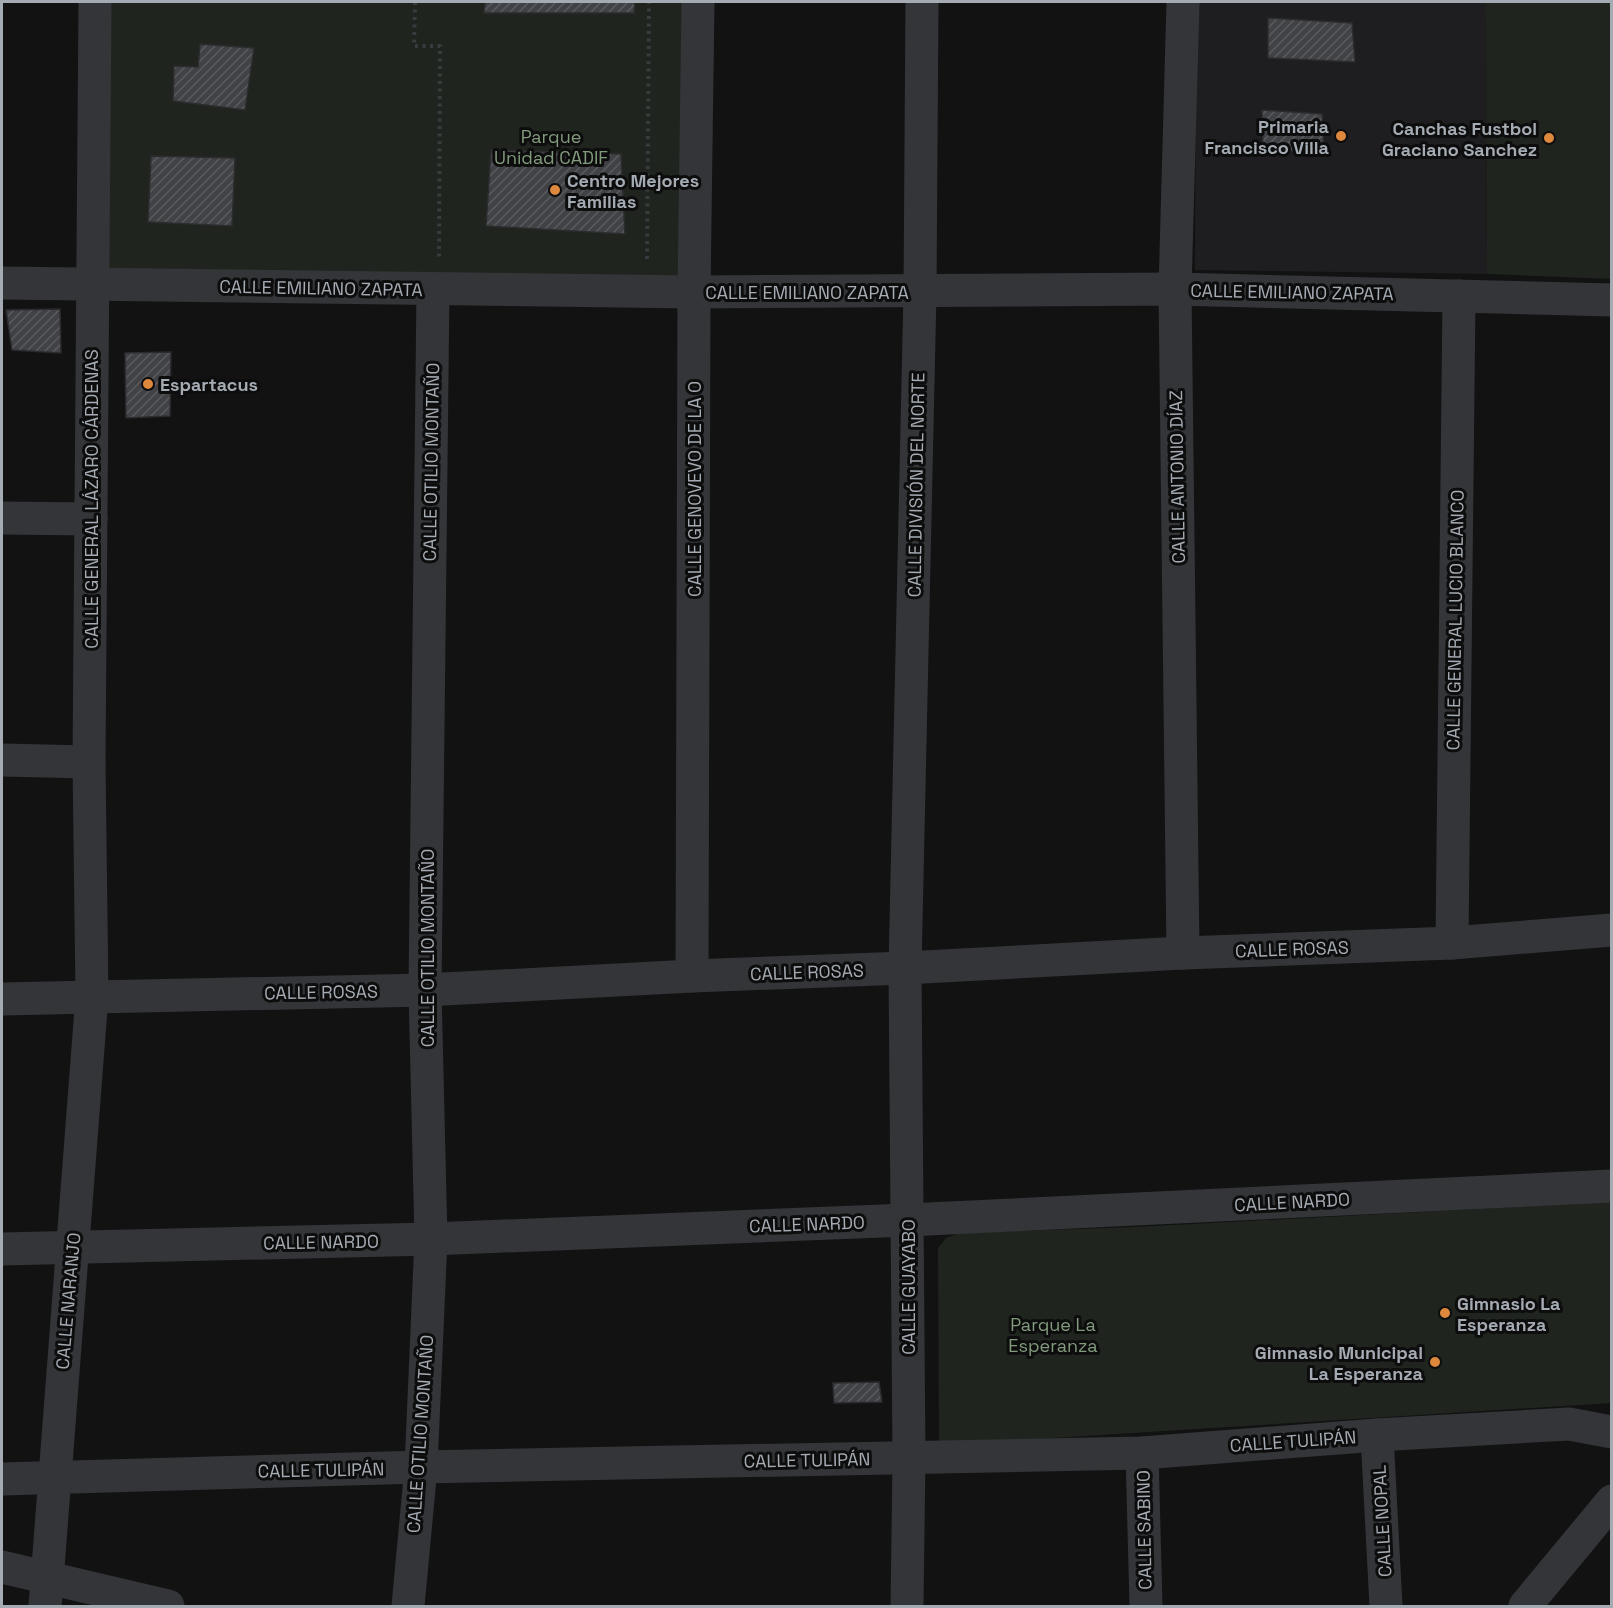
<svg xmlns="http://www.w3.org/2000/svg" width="1613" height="1608" font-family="'Space Grotesk',sans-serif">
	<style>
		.built { fill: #1e1e20 }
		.park { fill: #1f251e }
		.building { fill: url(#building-hatch); stroke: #2c2c2f; stroke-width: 1.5 }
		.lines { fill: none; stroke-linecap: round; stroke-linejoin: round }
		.path { stroke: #393c3e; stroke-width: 4; stroke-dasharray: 3 4.5; stroke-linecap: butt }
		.minor { stroke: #333538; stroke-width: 33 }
		.tertiary { stroke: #333538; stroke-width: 33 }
		.poi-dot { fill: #de883e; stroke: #0d0d0e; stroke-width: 2 }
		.labels { text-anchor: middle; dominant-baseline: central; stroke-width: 6; stroke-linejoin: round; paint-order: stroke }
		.poi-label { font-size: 18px; font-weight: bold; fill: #a4abb2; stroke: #0d0d0e; text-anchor: end }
		.park-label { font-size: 18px; fill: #829b7d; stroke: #0d0d0e }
		.street-label { font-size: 18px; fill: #a4abb2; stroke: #0d0d0e }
	</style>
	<defs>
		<pattern id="building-hatch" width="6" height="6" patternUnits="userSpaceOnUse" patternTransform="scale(1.5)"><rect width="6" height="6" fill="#414246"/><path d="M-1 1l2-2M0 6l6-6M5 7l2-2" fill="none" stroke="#595b5e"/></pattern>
	</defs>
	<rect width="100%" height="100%" fill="#121213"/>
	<path class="built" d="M1196,2h290l1,272 -292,-4z"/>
	<g class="park">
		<path d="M95,2h603l-4,290 -601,-7z"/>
		<path d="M1486,2h125v277l-124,-5z"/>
		<path d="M1611,1202v201l-672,42 -1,-197 8,-10 14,-5 176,-6z"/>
	</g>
	<g class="building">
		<path d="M485,2h150l-1,11h-150z"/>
		<path d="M1268,18l84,5 3,39 -87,-4z"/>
		<path d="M200,44l54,4 -9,62 -72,-9 1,-35 24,1z"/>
		<path d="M1262,110l60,4 2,38 -61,-1z"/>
		<path d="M491,150l130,4 4,80 -139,-8z"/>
		<path d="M151,156l84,2 -3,68 -84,-4z"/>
		<path d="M60,309l1,44 -49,-3 -6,-40z"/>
		<path d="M171,352l-1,64 -44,2 -1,-65z"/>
		<path d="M879,1382l3,20 -48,1 -1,-20z"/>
	</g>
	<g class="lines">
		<g class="path">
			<path d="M415,2l-1,44h26l-1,211"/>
			<path d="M647,259l2,-257"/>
		</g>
		<g class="minor">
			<path d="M2,283l692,9 481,-3 437,11"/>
			<path d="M2,518l89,1"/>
			<path d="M2,760l87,2"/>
			<path d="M1452,943l7,-647"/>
			<path d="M1183,953l-8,-664 8,-287"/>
			<path d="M692,976l2,-684 4,-290"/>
			<path d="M2,999l423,-9 267,-14 213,-8 278,-15 269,-10 160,-13"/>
			<path d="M2,1249l429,-10 476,-19 705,-34"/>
			<path d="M1377,1435l9,171"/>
			<path d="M1142,1453l4,153"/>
			<path d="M2,1479l419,-12 721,-14 235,-18 192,-11 43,8"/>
			<path d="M2,1567l166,39"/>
			<path d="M408,1606l13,-139 10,-228 -6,-249 8,-701"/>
			<path d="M907,1606l2,-148 -4,-490 15,-676 2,-290"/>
			<path d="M1525,1606l87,-105"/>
		</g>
		<path class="tertiary" d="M45,1606l47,-610 -3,-234 6,-760"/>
	</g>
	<g class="poi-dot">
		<circle cx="1341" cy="136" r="6"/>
		<circle cx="1549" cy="138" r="6"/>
		<circle cx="555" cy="190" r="6"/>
		<circle cx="148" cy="384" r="6"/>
		<circle cx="1445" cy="1313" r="6"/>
		<circle cx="1435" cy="1362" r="6"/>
	</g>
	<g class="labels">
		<g class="poi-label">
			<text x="1329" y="126">Primaria<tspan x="1329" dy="21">Francisco Villa</tspan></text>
			<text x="1537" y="128">Canchas Fustbol<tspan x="1537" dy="21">Graciano Sanchez</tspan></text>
			<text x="567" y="180" text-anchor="start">Centro Mejores<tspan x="567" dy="21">Familias</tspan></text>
			<text x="160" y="384" text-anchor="start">Espartacus</text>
			<text x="1457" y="1303" text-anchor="start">Gimnasio La<tspan x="1457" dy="21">Esperanza</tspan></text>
			<text x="1423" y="1352">Gimnasio Municipal<tspan x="1423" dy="21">La Esperanza</tspan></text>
		</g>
		<g class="park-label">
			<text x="551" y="136">Parque<tspan x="551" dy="21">Unidad CADIF</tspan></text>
			<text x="1053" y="1324">Parque La<tspan x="1053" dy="21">Esperanza</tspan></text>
		</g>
		<g class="street-label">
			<text transform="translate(321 288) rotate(1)">CALLE EMILIANO ZAPATA</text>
			<text x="807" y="292">CALLE EMILIANO ZAPATA</text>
			<text transform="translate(1292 292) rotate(1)">CALLE EMILIANO ZAPATA</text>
			<text transform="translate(431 462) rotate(-89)">CALLE OTILIO MONTAÑO</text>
			<text transform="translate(1177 477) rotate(-91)">CALLE ANTONIO DÍAZ</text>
			<text transform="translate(916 485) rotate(-89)">CALLE DIVISIÓN DEL NORTE</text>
			<text transform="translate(694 489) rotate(-90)">CALLE GENOVEVO DE LA O</text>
			<text transform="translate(91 499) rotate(-90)">CALLE GENERAL LÁZARO CÁRDENAS</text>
			<text transform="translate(1455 620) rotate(-89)">CALLE GENERAL LUCIO BLANCO</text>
			<text transform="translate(427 948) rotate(-90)">CALLE OTILIO MONTAÑO</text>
			<text transform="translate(1292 949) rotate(-2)">CALLE ROSAS</text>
			<text transform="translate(807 972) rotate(-2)">CALLE ROSAS</text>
			<text transform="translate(321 992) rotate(-1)">CALLE ROSAS</text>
			<text transform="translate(1292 1202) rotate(-3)">CALLE NARDO</text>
			<text transform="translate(807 1224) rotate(-2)">CALLE NARDO</text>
			<text transform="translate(321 1242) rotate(-1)">CALLE NARDO</text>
			<text transform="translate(908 1287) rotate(-90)">CALLE GUAYABO</text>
			<text transform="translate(68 1301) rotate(-85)">CALLE NARANJO</text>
			<text transform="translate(420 1434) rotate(-86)">CALLE OTILIO MONTAÑO</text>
			<text transform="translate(1293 1441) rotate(-4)">CALLE TULIPÁN</text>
			<text transform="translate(807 1460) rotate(-1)">CALLE TULIPÁN</text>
			<text transform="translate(321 1470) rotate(-1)">CALLE TULIPÁN</text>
			<text transform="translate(1382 1521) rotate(-93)">CALLE NOPAL</text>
			<text transform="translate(1144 1530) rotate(-91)">CALLE SABINO</text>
		</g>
	</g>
	<rect width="1613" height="1608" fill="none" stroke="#a4abb2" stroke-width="6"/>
</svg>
